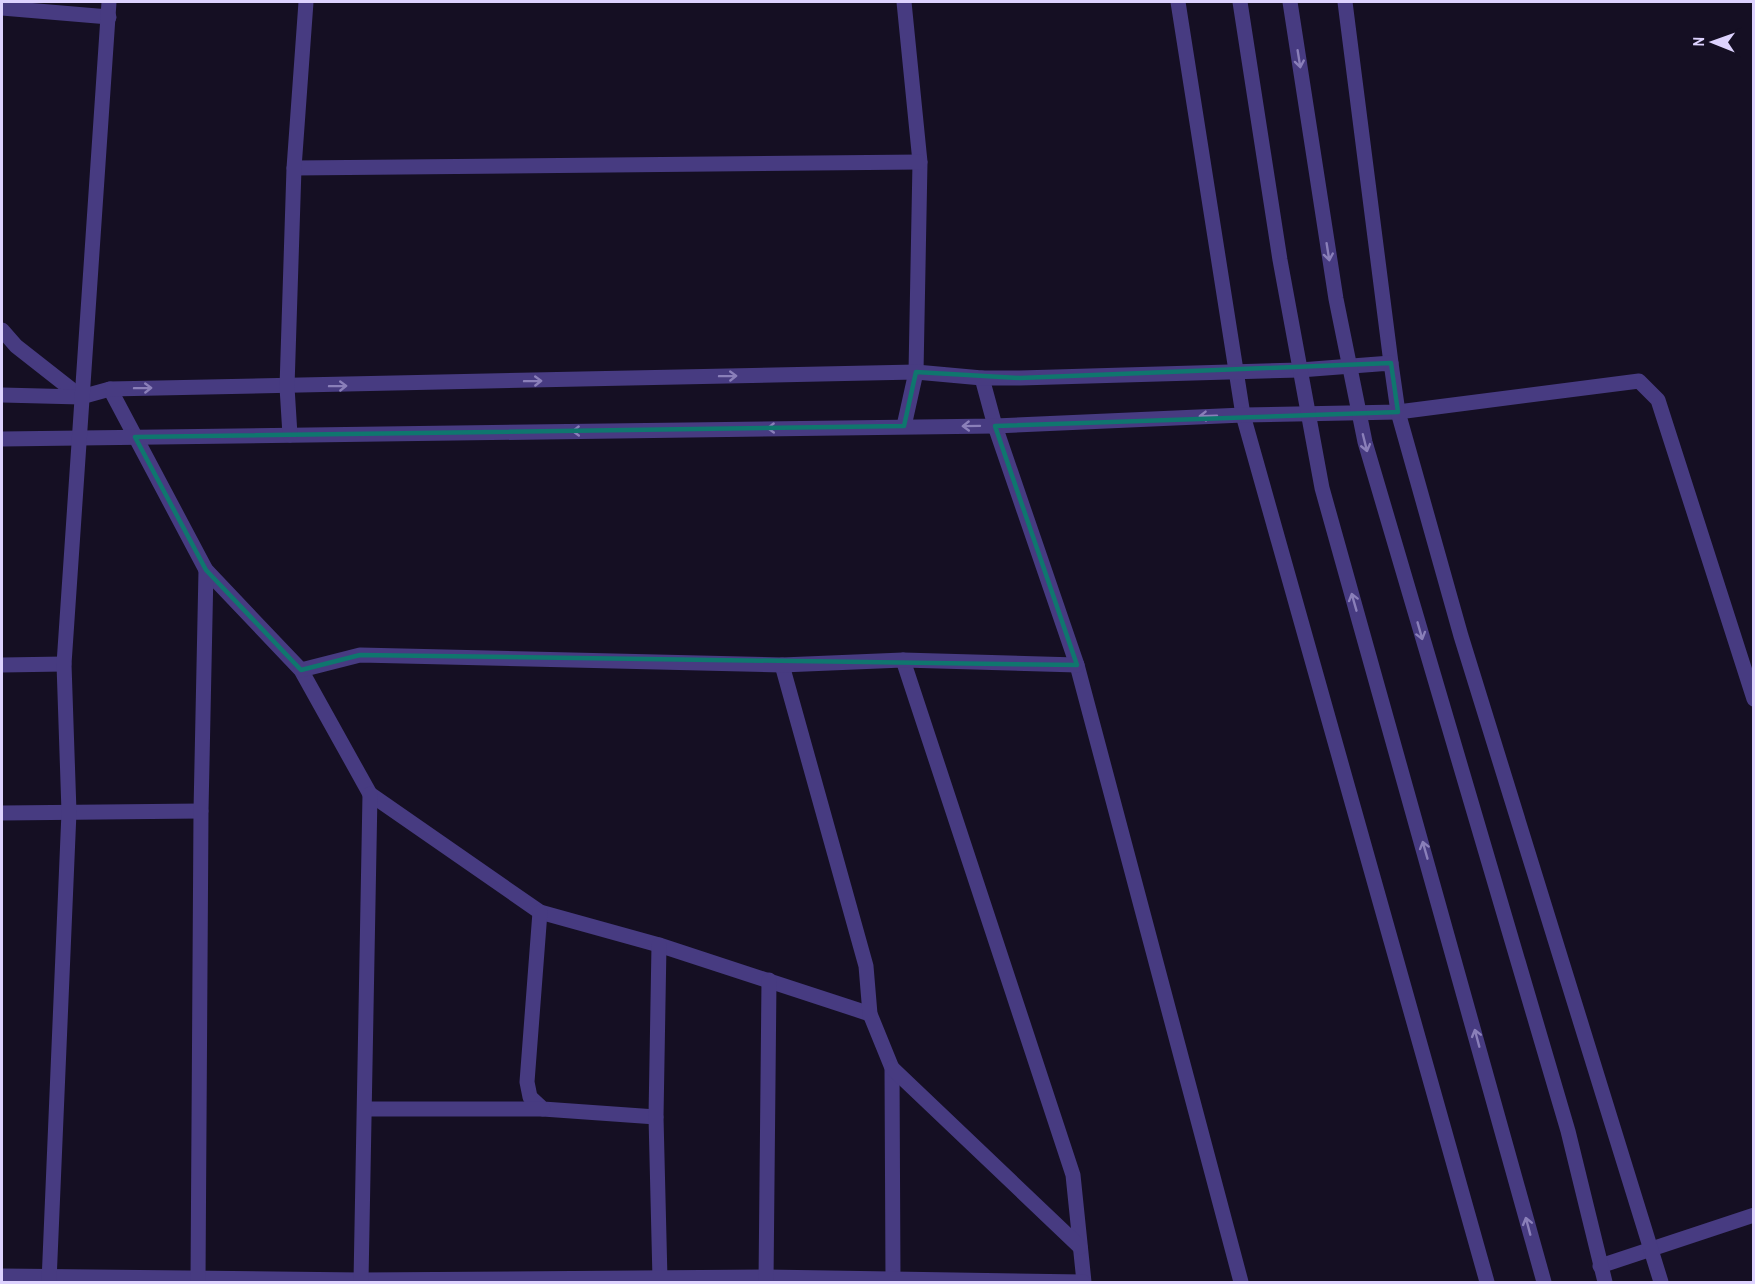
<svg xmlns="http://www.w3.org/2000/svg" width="1755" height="1284" font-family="'Archivo Narrow',sans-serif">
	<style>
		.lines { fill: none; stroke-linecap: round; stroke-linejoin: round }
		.minor { stroke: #473b81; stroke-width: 15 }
		.tertiary { stroke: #473b81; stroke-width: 15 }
		.oneway { stroke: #8a7fb9 }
		.marked { fill: none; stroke: #0f766e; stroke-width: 4.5; stroke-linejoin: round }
	</style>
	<rect width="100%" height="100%" fill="#150f23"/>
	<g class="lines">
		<g class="minor">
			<path d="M904,2l16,160 -4,210 -12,54"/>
			<path d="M1178,2l65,413 244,867"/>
			<path d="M1345,2l46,361"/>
			<path d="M2,8l107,9"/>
			<path d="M294,168l626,-6"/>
			<path d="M2,330l14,16 65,51"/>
			<path d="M982,378l13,48 82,239 164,617"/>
			<path d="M110,389l96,181 95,100 69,124 170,118 119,33 211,69"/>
			<path d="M2,395l79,2 29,-8 806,-17 66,6h38l280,-8 91,-7 7,49 -155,3 -248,11 -993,13"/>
			<path d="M290,435l-3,-48 7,-219 12,-166"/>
			<path d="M903,660l170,515 11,107"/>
			<path d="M2,665l62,-1"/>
			<path d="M782,665l84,301 4,48 22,54 1,214"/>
			<path d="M301,670l59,-15 422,10 121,-5 174,5"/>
			<path d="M2,813l199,-2"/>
			<path d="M540,912l-13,170 3,15 13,12 113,8"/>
			<path d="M659,945l-3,172 4,162"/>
			<path d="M892,1068l188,179"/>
			<path d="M365,1109h178"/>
			<path d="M1600,1266l154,-51"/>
			<path d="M2,1276l359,4 405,-3 317,5"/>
			<path d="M49,1282l20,-470 -5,-148 45,-662"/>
			<path d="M198,1282l3,-471 5,-241"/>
			<path d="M361,1282l9,-488"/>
			<path d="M766,1282l3,-302"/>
			<path d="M1661,1282l-200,-646 -63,-224 241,-31 19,19 96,299"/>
		</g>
		<g class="tertiary">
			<path d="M1240,2l40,258 42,228 222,794"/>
			<path d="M1290,2l46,297 29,143 203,689 37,151"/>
		</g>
	</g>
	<defs><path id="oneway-shaft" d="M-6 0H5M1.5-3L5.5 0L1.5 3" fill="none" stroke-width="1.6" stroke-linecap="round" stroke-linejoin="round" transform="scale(1.5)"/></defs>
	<g class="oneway">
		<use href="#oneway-shaft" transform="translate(1299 59) rotate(81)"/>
		<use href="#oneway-shaft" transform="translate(1328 252) rotate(81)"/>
		<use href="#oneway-shaft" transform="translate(728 376) rotate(-1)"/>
		<use href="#oneway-shaft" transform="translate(533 381) rotate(-1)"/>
		<use href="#oneway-shaft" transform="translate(338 386) rotate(-1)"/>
		<use href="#oneway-shaft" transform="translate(143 388) rotate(-1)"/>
		<use href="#oneway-shaft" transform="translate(1208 416) rotate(178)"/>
		<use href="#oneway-shaft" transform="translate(971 426) rotate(179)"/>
		<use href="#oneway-shaft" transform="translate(776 428) rotate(179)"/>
		<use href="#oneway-shaft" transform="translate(581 431) rotate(179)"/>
		<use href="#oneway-shaft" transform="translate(1365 443) rotate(76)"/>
		<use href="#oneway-shaft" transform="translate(1354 602) rotate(-106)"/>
		<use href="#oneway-shaft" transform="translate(1420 631) rotate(74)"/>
		<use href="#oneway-shaft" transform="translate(1425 850) rotate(-106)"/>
		<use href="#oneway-shaft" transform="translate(1477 1038) rotate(-105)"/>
		<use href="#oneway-shaft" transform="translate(1528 1226) rotate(-105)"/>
	</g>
	<path class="marked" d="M1391,363l7,49 -403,14 82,239 -717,-10 -59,15 -95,-100 -71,-133 769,-11 12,-54 104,6z"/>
	<rect width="1755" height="1284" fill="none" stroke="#ddd2fe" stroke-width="6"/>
	<g transform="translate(1713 42) rotate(271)" stroke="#150f23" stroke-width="4.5" paint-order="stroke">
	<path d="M0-4.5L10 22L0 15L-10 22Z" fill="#ddd2fe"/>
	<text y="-9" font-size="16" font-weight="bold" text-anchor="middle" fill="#ddd2fe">N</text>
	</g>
</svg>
